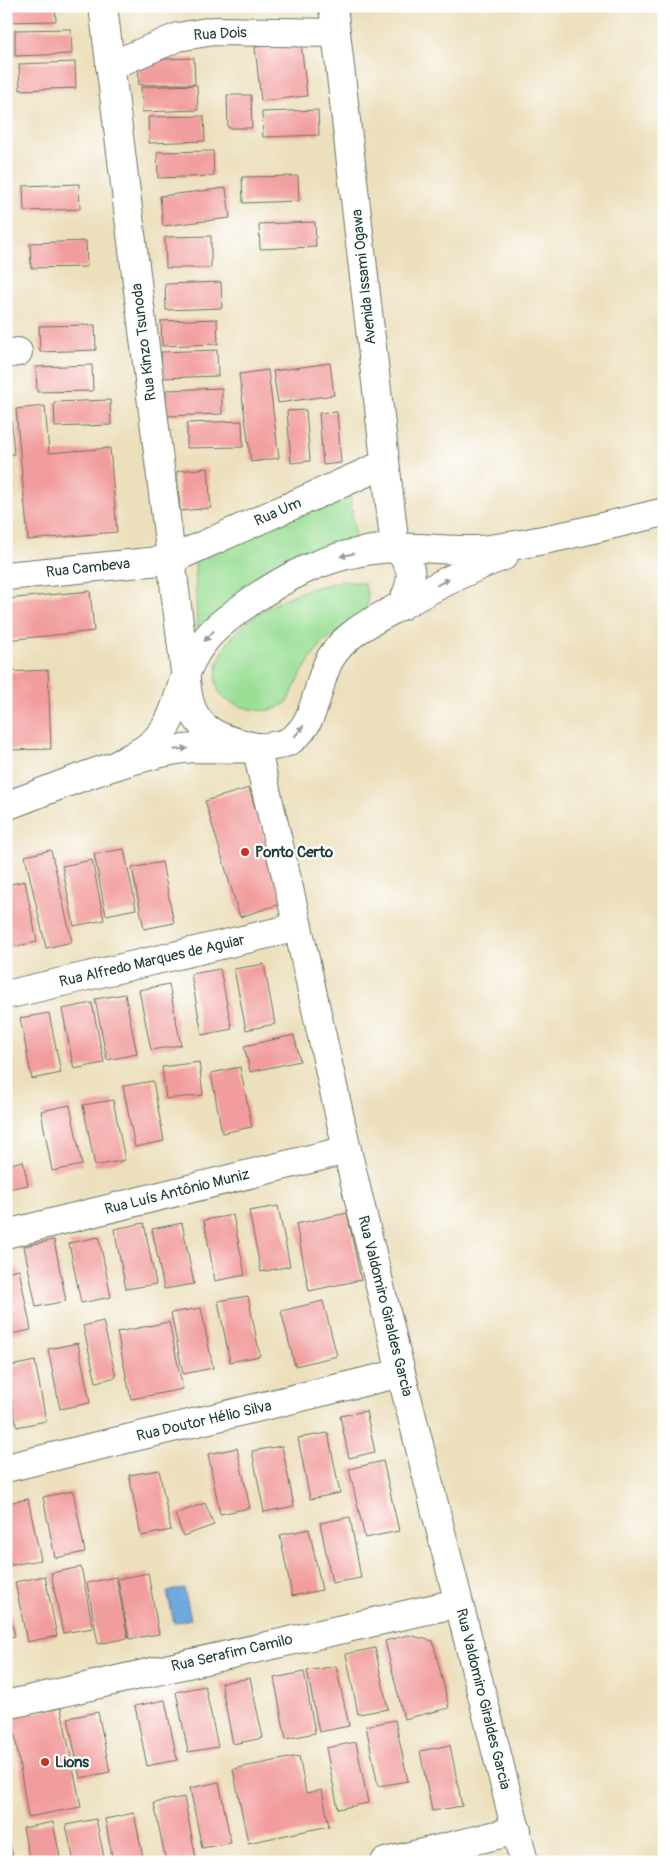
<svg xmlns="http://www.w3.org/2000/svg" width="670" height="1868" font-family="Pangolin,sans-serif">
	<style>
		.green { fill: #9bdf96; stroke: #5d8e65 }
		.water { fill: #70a9e0; stroke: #48738a }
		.building { fill: #f29d9d }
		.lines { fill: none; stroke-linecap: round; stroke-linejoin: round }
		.minor-casing { stroke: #677664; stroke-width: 30 }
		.minor { stroke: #fff; stroke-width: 28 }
		.oneway { fill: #8f9e9a }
		.poi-dot { fill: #c8321e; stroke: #fff; stroke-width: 2 }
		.labels { text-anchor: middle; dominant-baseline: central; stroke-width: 4.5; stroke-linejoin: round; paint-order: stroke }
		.street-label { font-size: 15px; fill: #1f3d34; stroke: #fff }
		.poi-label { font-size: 15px; font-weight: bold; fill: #1f3d34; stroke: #fff; text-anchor: start }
	</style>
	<rect width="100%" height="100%" fill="#fff"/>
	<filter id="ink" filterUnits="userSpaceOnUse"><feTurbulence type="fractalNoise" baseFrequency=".02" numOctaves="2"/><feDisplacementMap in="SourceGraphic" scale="10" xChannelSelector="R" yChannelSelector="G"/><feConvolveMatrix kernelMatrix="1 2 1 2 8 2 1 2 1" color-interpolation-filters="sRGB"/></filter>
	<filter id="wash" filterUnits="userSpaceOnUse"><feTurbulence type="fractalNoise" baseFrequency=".0096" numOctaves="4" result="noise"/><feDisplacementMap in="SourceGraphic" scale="20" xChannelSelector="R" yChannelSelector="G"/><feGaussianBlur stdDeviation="1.12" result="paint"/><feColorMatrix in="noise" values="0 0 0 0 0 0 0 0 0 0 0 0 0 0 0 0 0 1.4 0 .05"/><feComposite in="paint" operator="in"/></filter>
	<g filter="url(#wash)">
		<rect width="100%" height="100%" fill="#ecdfbc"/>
		<g class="green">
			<path d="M349,487l7,60 -159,93 -2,-84z"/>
			<path d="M343,581l21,2c5,11 5,24 -2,33 -6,8 -27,16 -36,24 -17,16 -28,41 -39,62 -10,9 -24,10 -36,7 -17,-4 -34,-9 -35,-29 0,-47 52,-76 90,-90 12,-4 25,-6 37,-9z"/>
		</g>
		<path class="water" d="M184,1588l7,31 -17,4 -7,-31z"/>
		<g id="blocks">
			<g class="building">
				<path d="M6,6h49l1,15 -50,1z"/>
				<path d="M148,6h20v2l-19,1z"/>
				<path d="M71,29l1,25 -57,2v-26z"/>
				<path d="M301,42l6,54 -46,5 -6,-54z"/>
				<path d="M194,58l1,26 -56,1 -1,-25z"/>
				<path d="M75,62l1,26 -56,2 -1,-26z"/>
				<path d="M197,85l1,25 -56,2 -1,-25z"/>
				<path d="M227,95h24l1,33h-24z"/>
				<path d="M318,110l1,25 -56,2 -1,-25z"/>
				<path d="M204,116l1,25 -56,2 -1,-26z"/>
				<path d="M213,151l1,25 -56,2 -1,-26z"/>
				<path d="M298,176l1,25 -56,2 -1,-26z"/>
				<path d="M79,184l1,25 -56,2 -1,-25z"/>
				<path d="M226,188l4,30 -67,8 -3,-30z"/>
				<path d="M315,222l1,25 -56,2 -1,-25z"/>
				<path d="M211,236v32h-45l-1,-31z"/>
				<path d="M86,241l1,26 -56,1 -1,-25z"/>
				<path d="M221,282l1,26 -56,2 -1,-26z"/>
				<path d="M217,319l1,25 -56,2 -1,-25z"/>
				<path d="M95,325l1,25 -56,2 -1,-26z"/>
				<path d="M217,350l1,26 -56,2 -1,-26z"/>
				<path d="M330,363l4,32 -56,8 -5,-32z"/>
				<path d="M92,365l1,26 -56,1 -1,-25z"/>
				<path d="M268,370l11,88 -28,4 -12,-88z"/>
				<path d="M8,377l6,77 -8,1v-77z"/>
				<path d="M222,388v26l-56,2v-26z"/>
				<path d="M110,400l1,25 -56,2 -1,-25z"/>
				<path d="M45,406l4,47 61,-5 7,84 -89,8 -12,-131z"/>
				<path d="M306,410l4,51 -19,2 -4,-52z"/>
				<path d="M337,412l4,51 -18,2 -4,-52z"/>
				<path d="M242,421l1,26 -56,1v-25z"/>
				<path d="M208,468l3,40 -31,3 -3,-40z"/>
				<path d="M90,591l4,40 -88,9v-41z"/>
				<path d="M48,670l3,79 -45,1v-78z"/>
				<path d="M249,788l35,115 -44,14 -35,-116z"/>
				<path d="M124,849l12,60 -30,6 -12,-61z"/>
				<path d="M51,850l21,92 -26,6 -21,-92z"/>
				<path d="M92,860l12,60 -30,6 -12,-60z"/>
				<path d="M162,862l12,61 -30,6 -12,-61z"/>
				<path d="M25,881l12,61 -30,6 -1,-63z"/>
				<path d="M264,964l11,60 -29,6 -12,-61z"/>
				<path d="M220,969l12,60 -30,6 -11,-61z"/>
				<path d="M169,984l12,61 -30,5 -12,-60z"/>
				<path d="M125,994l12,60 -30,6 -12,-61z"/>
				<path d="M92,1003l12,60 -30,6 -12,-60z"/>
				<path d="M49,1013l12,60 -29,6 -12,-61z"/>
				<path d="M294,1035l6,26 -50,11 -6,-26z"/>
				<path d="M199,1062l4,33 -37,4 -4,-32z"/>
				<path d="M240,1067l12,60 -30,6 -11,-60z"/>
				<path d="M153,1081l11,60 -29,6 -12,-61z"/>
				<path d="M113,1100l12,60 -30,6 -12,-61z"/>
				<path d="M70,1105l12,60 -30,6 -11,-60z"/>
				<path d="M23,1161l5,24 -20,4 -2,-24z"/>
				<path d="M278,1206l12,60 -29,6 -12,-61z"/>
				<path d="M347,1213l14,67 -52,11 -13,-67z"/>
				<path d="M233,1215l12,60 -30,6 -11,-61z"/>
				<path d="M144,1223l12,61 -30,5 -12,-60z"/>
				<path d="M182,1223l12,61 -30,5 -12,-60z"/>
				<path d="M99,1237l12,60 -30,6 -12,-60z"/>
				<path d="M54,1240l12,61 -30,6 -12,-61z"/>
				<path d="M19,1269l12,61 -25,5v-63z"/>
				<path d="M248,1296l12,60 -30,6 -12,-61z"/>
				<path d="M323,1301l14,55 -42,10 -14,-55z"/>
				<path d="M201,1308l12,60 -30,6 -12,-61z"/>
				<path d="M103,1321l13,56 -20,5 -13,-56z"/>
				<path d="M169,1322l14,67 -52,10 -14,-67z"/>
				<path d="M78,1343l12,60 -30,6 -12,-60z"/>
				<path d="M35,1361l11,60 -29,6 -11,-53v-7z"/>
				<path d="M366,1411l9,41 -26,6 -9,-42z"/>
				<path d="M328,1433l12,60 -30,6 -12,-61z"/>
				<path d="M282,1446l12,60 -30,6 -12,-61z"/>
				<path d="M237,1448l13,60 -30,6 -12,-60z"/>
				<path d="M383,1461l16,70 -34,7 -16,-69z"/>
				<path d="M159,1470l12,60 -30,6 -12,-61z"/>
				<path d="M73,1491l12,61 -30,6 -12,-61z"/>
				<path d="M28,1499l13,61 -30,5 -5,-22v-40z"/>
				<path d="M205,1503l9,22 -31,11 -8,-22z"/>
				<path d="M350,1517l11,61 -29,5 -12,-60z"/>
				<path d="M309,1529l13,61 -30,6 -12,-61z"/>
				<path d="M81,1567l12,61 -30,5 -12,-60z"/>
				<path d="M148,1573l11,61 -30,5 -11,-60z"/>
				<path d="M45,1576l12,60 -30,6 -12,-60z"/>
				<path d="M116,1577l12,61 -30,6 -11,-61z"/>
				<path d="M6,1596l9,40 -9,2z"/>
				<path d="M408,1635l25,6 16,67 -45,11 -19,-78z"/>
				<path d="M375,1648l13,61 -30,5 -12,-60z"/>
				<path d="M336,1666l13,60 -30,6 -12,-61z"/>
				<path d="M304,1672l11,61 -29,6 -12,-61z"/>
				<path d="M250,1678l13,60 -30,6 -12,-61z"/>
				<path d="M205,1686l13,61 -30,5 -12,-60z"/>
				<path d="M165,1700l12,60 -30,6 -12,-60z"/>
				<path d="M61,1708l20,99 -53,10 -16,-100z"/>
				<path d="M98,1712l12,60 -30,6 -12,-60z"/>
				<path d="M395,1720l13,61 -30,5 -12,-60z"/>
				<path d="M356,1742l12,61 -30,6 -12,-61z"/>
				<path d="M450,1745l12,61 -30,5 -12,-60z"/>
				<path d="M299,1756l7,37 16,-3 7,36 -81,17 -15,-74z"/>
				<path d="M219,1782l12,61 -29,5 -12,-60z"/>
				<path d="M184,1797l12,61 -19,4h-11l-12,-59z"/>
				<path d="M134,1813l10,49h-31l-8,-43z"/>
				<path d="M96,1819l9,43h-31l-8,-37z"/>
				<path d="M53,1822l8,40h-31l-7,-34z"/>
				<path d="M6,1829h1l7,33h-8z"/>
			</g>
		</g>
	</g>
	<g filter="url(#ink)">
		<use href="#blocks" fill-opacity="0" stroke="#677664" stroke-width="1"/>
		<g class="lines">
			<defs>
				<g id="minor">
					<path d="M103,6l85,690c2,6 3,13 7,19 11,21 39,27 61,32"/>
					<path d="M333,6l62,542"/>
					<path d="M110,66l68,-29 35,-6 123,2"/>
					<path d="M6,354l12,-2"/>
					<path d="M395,548c22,19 18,34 6,58"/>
					<path d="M6,576l164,-16 215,-96"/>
					<path d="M256,747l42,180 49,223 54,223 123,489"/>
					<path d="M117,765c15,-9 32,-16 43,-30 14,-17 18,-39 25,-59 8,-23 22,-42 42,-57 51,-40 101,-68 168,-71 32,-2 63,5 95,1 59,-8 116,-23 174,-37"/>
					<path d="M6,806c45,-17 90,-36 136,-48 17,-5 34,-9 52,-10 23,0 79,4 97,-8 26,-17 25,-56 39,-81 16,-27 45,-39 72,-54 33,-18 66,-36 102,-49"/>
					<path d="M6,995l292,-68"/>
					<path d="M6,1234l341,-84"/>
					<path d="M6,1468l395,-95"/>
					<path d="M6,1705l452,-102"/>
					<path d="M385,1862l132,-32"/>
				</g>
			</defs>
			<use href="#minor" class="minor-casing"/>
			<use href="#minor" class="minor"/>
		</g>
		<defs><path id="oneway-solid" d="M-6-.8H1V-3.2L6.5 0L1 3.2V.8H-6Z" transform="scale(1.25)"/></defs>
		<g class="oneway">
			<use href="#oneway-solid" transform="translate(347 555) rotate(167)"/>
			<use href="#oneway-solid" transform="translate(443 582) rotate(-28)"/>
			<use href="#oneway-solid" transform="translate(209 636) rotate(133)"/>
			<use href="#oneway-solid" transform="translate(299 731) rotate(-51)"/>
			<use href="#oneway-solid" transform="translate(181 749) rotate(-5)"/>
		</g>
	</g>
	<g class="poi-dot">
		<circle cx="245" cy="852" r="5"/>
		<circle cx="45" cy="1762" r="5"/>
	</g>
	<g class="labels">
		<g class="street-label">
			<text transform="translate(220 34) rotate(-3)">Rua Dois</text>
			<text transform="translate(364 277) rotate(-96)">Avenida Issami Ogawa</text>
			<text transform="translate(144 342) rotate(-97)">Rua Kinzo Tsunoda</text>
			<text transform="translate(278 512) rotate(-24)">Rua Um</text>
			<text transform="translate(88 568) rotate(-6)">Rua Cambeva</text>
			<text transform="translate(152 961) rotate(-13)">Rua Alfredo Marques de Aguiar</text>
			<text transform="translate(177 1192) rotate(-14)">Rua Luís Antônio Muniz</text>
			<text transform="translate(385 1306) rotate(76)">Rua Valdomiro Giraldes Garcia</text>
			<text transform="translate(204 1421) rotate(-13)">Rua Doutor Hélio Silva</text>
			<text transform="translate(232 1653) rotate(-13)">Rua Serafim Camilo</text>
			<text transform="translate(483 1699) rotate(76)">Rua Valdomiro Giraldes Garcia</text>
		</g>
		<g class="poi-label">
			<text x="255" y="852">Ponto Certo</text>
			<text x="55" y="1762">Lions</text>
		</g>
	</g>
	<rect width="670" height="1868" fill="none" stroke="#fff" stroke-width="25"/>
</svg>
